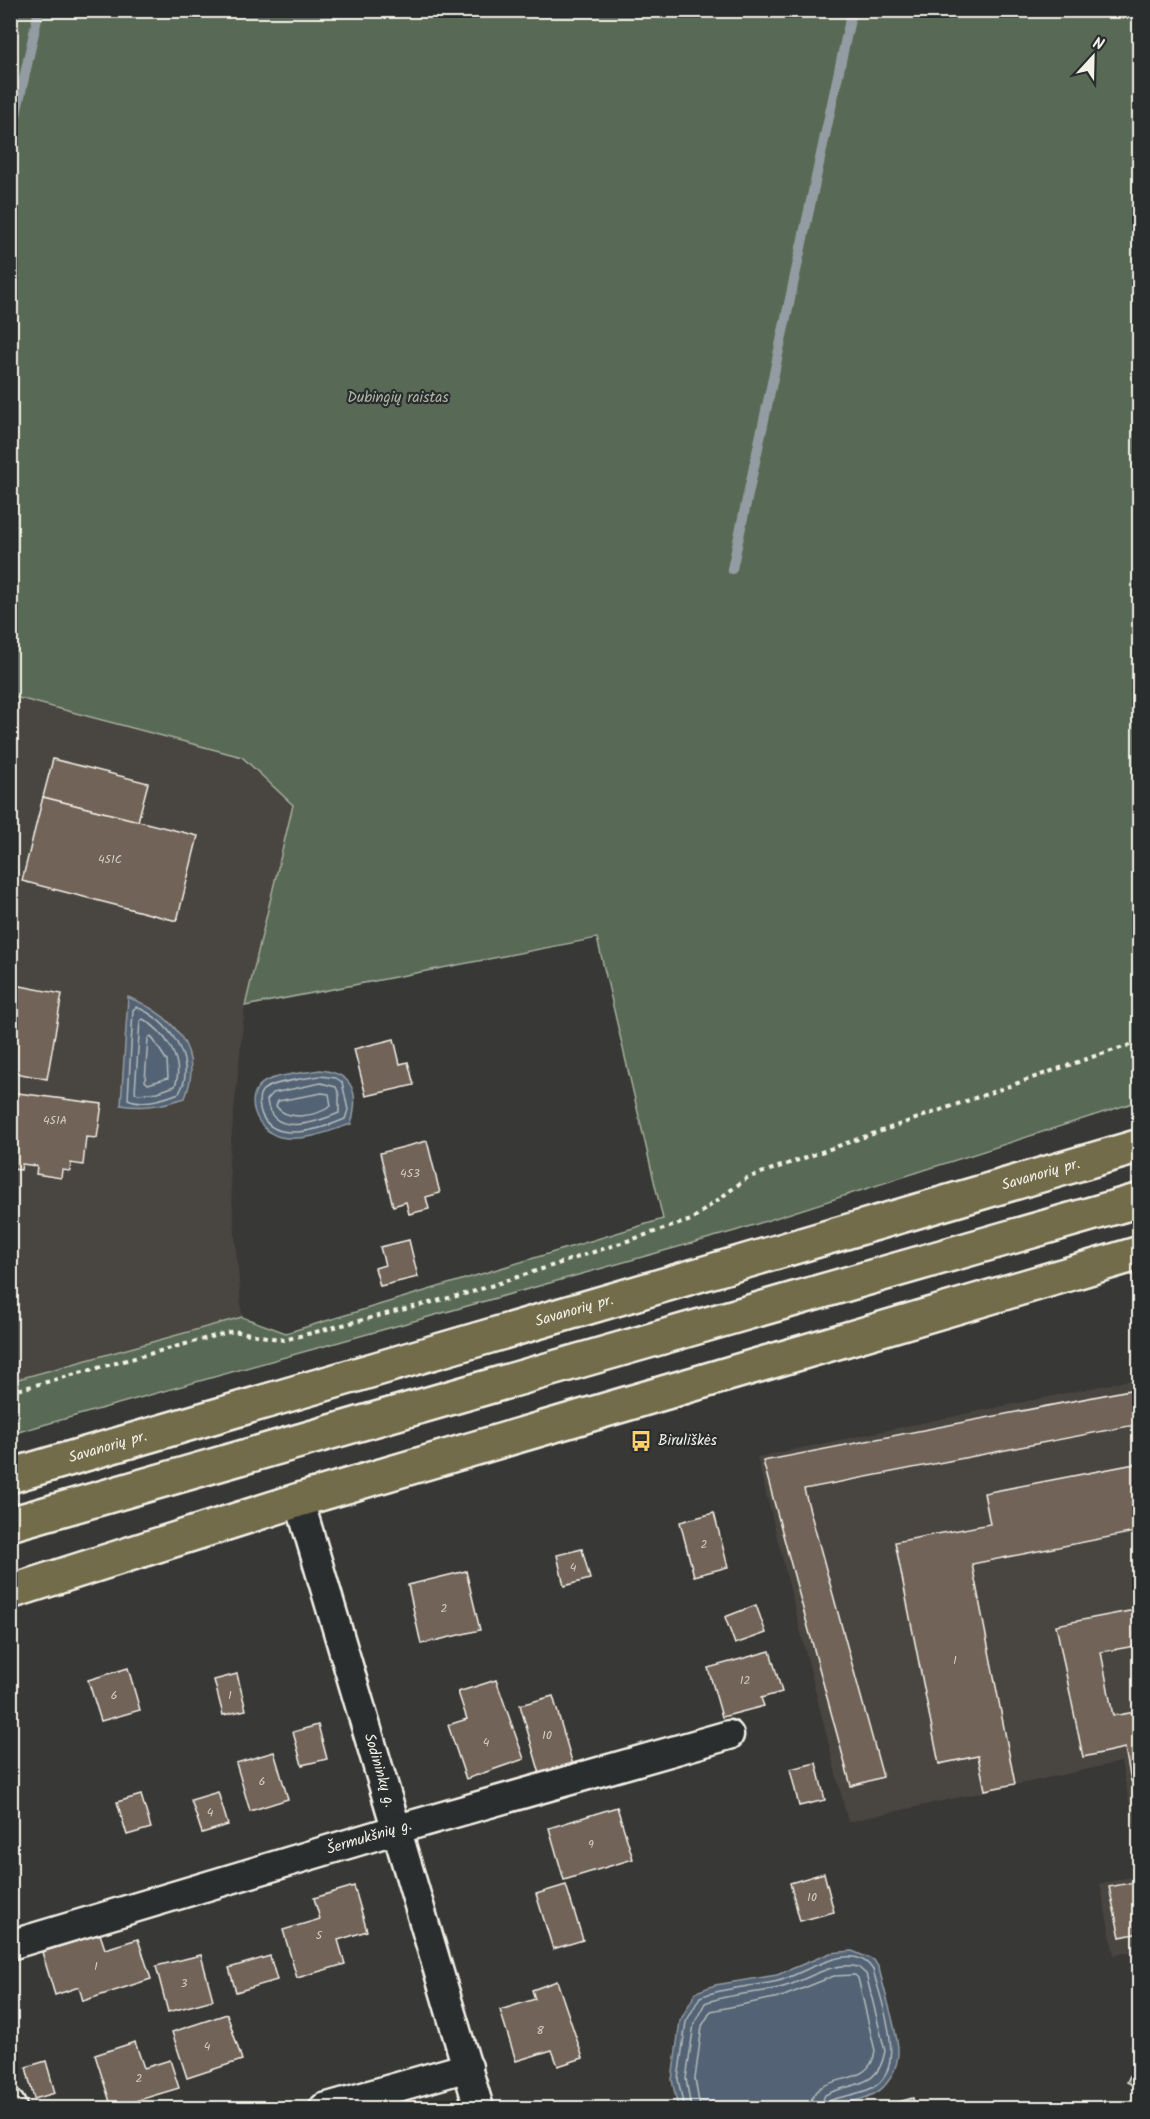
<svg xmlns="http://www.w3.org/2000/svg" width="1150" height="2119" font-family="Kalam,sans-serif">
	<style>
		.built { fill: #494540 }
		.green { fill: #586b54; stroke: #a6ae9e; stroke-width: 1.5 }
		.water { fill: #526474; stroke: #939ca2; stroke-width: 1.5 }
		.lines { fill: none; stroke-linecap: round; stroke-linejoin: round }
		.shore { stroke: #b3b9ba; stroke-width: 1.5 }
		.stream { stroke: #939ca2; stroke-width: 10 }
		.building { fill: #716358; stroke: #f4f1e8; stroke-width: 1.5 }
		.street-casing { stroke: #f4f1e8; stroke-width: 33 }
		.highway-casing { stroke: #f4f1e8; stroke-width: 38 }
		.path { stroke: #f4f1e8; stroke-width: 4; stroke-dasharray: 4.5 4.5; stroke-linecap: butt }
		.street { stroke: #2a2d2e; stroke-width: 28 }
		.highway { stroke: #726c4b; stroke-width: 33 }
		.labels { text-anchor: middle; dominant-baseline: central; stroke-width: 4.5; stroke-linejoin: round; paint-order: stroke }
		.number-label { font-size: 12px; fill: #d3cec4 }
		.park-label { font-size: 15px; fill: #aeb5a5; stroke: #2a2d2e }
		.street-label { font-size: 15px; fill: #f4f1e8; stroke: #2a2d2e }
		.poi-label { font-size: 15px; fill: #f4f1e8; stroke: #2a2d2e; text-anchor: start }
	</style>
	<rect width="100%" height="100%" fill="#383836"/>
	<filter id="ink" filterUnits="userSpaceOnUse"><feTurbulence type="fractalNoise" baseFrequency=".0167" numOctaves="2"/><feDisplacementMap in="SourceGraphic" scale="12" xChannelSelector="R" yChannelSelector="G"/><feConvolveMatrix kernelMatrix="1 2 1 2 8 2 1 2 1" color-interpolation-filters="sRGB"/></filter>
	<g filter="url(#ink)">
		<g class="built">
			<path d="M11,696l231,61 52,49 -49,200 -16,155 13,156 -231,64z"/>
			<path d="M1139,1378v471l-18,-87 -273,60 -91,-365z"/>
			<path d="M1139,1875v75l-25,5 -14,-71z"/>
		</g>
		<path class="green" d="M11,10l1128,1v1090l-404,130 -724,203v-53l231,-64 44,16 377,-114 -66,-281 -352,68 48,-201 -51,-48 -231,-61z"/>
		<g class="water">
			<path d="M128,997c43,17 77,51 57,101 -22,7 -41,11 -64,7z"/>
			<path d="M320,1070c33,3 40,23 31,54 -23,8 -47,18 -71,13 -24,-6 -39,-43 -14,-56 15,-7 38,-8 54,-11z"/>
			<path d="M852,1951l22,9 5,8c4,20 20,67 19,84 0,16 -10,35 -24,42 -51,24 -139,15 -196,14l-6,-28 8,-59 16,-29 19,-7 62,-10 53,-22z"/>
		</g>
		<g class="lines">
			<g class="shore">
				<path d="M136,1007c31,11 63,54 43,86 -15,6 -36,13 -51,6l5,-89z"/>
				<path d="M143,1019c21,12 42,41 32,67l-17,6 -20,2 -3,-2 5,-71z"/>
				<path d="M151,1036l16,25 1,17 -20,6 -3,-3 3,-43z"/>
				<path d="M320,1076l16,2 6,4 6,28 -3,9c-23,10 -76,28 -85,-10 -1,-5 -2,-13 2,-18 8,-9 45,-13 58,-15z"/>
				<path d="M321,1083l15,4 3,7v19c-24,10 -68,25 -72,-13l6,-7z"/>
				<path d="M322,1093l7,1 2,12c-14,10 -44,16 -55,0l2,-5z"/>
				<path d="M684,2108l-6,-29 8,-57 14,-25c25,-10 52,-10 78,-16 25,-6 75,-44 95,-11 8,31 36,99 -1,118 -12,6 -28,8 -41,12l-4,8"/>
				<path d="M691,2108l-5,-29 8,-55 11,-21c25,-10 52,-9 78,-16 26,-7 46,-26 75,-20l8,7 19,77c-7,39 -32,30 -60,44l-6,13"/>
				<path d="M700,2108l-5,-29 7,-53 9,-15 73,-15 50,-20 21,-1 3,3 17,73c-5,42 -63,16 -65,57"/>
			</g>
			<g class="stream">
				<path d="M10,142l29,-132"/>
				<path d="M732,569l120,-559"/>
			</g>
		</g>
		<g class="building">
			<path d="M53,759l95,24 -10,38 -95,-24z"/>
			<path d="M43,797l155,39 -21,85 -155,-40z"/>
			<path d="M10,984l52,10 -15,85 -37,-7z"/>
			<path d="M394,1039l6,25 8,-2 6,23 -48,11 -12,-47z"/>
			<path d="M10,1092l92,12 -5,34 -11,-1 -3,28 -12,-2 -1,8 -8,-1 -1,8 -25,-4 1,-8 -15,-2 -1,6 -11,-1z"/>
			<path d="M427,1141l13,52 -14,4 3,12 -20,5 -3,-12 -13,4 -13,-53z"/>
			<path d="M409,1240l9,37 -38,9 -5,-18 10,-3 -5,-18z"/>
			<path d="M1140,1388v36l-336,65 79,288 -32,9 -88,-325z"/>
			<path d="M1140,1463v68l-168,33 43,220 -30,6 -7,-34 -39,8 -44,-222 95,-18 -6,-31z"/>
			<path d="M714,1513l14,54 -34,9 -14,-54z"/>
			<path d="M582,1549l8,30 -26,7 -7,-31z"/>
			<path d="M466,1571l14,59 -59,14 -13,-59z"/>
			<path d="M756,1605l10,28 -31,11 -10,-27z"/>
			<path d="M1140,1609v36l-39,7 12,64 27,-5v68l-9,2 -6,-33 -42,9 -27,-132z"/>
			<path d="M770,1651l12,41 -21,6 3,8 -42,11 -14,-49z"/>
			<path d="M128,1668l12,42 -39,11 -13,-41z"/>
			<path d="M237,1674l9,36 -23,5 -9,-35z"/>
			<path d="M496,1680l28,79 -58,20 -18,-54 19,-6 -9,-27z"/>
			<path d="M553,1696l20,69 -33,9 -20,-69z"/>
			<path d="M318,1725l9,34 -25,6 -9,-33z"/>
			<path d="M274,1752l14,47 -38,12 -14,-48z"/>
			<path d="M816,1763l9,37 -26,6 -9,-37z"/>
			<path d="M218,1792l10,33 -26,8 -11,-33z"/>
			<path d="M141,1795l10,33 -24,7 -10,-33z"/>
			<path d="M617,1807l16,52 -69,21 -15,-52z"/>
			<path d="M824,1873l10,39 -34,9 -10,-38z"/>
			<path d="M1140,1881v52l-20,4 -11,-50z"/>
			<path d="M566,1885l17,55 -30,9 -17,-55z"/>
			<path d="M354,1886l13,45 -29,9 7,24 -48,14 -14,-48 37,-11 -6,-21z"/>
			<path d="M100,1934l5,15 33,-10 13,40 -68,22 -4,-14 -24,8 -13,-43z"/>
			<path d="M201,1955l12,45 -45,12 -12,-46z"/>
			<path d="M270,1956l7,24 -41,12 -7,-24z"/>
			<path d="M557,1981l26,77 -25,8 -6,-16 -36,11 -16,-51 35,-11 -3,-9z"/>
			<path d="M227,2014l15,46 -55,18 -15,-46z"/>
			<path d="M135,2042l9,26 26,-8 9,28 -67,20 -17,-53z"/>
			<path d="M46,2061l9,32 -21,6 -8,-32z"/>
			<path d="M1135,2066l5,2v21l-13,-7z"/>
			<path d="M913,2098l2,10h-39z"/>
		</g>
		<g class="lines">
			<defs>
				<g id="street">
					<path id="s1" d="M299,1500l180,608"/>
					<path id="s2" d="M10,1945l388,-116 331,-94"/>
					<path d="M10,2104l2,4"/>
					<path d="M324,2108l144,-41"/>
				</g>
				<g id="highway">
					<path id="s3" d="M10,1476l1130,-330"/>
					<path d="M10,1524l1130,-324"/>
					<path d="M10,1592l289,-92 841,-247"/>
				</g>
			</defs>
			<use href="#street" class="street-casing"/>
			<use href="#highway" class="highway-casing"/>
			<path class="path" d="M10,1392l223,-61 51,9 188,-48 219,-72 56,-42 345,-121 48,-15"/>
			<use href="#street" class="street"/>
			<use href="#highway" class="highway"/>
		</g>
	</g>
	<defs>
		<symbol id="bus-bare" viewBox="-9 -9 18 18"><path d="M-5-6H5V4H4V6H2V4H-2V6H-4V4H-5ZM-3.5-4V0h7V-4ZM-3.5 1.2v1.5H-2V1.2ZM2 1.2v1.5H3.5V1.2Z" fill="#ffd166" stroke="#2a2d2e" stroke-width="2.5" paint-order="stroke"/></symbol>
	</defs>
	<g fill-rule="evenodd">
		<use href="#bus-bare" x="626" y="1426" width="30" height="30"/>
	</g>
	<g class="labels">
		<g class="number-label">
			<text x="110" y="859">451C</text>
			<text x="55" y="1120">451A</text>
			<text x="410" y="1173">453</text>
			<text x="704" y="1544">2</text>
			<text x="573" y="1567">4</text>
			<text x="444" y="1608">2</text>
			<text x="955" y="1660">1</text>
			<text x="745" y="1680">12</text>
			<text x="114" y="1695">6</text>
			<text x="230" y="1695">1</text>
			<text x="547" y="1735">10</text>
			<text x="486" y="1742">4</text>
			<text x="262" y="1781">6</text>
			<text x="210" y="1812">4</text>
			<text x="591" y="1844">9</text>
			<text x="812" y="1897">10</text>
			<text x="319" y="1935">5</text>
			<text x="96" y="1966">1</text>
			<text x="184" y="1983">3</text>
			<text x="540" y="2030">8</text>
			<text x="207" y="2046">4</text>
			<text x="139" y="2078">2</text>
		</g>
		<g class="park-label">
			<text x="398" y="398">Dubingių raistas</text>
		</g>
		<g class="street-label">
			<text stroke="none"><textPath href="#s3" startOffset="1074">Savanorių pr.</textPath></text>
			<text stroke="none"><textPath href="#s3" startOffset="588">Savanorių pr.</textPath></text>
			<text stroke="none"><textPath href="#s3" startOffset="102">Savanorių pr.</textPath></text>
			<text stroke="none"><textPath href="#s1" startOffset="282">Sodininkų g.</textPath></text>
			<text stroke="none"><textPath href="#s2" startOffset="375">Šermukšnių g.</textPath></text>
		</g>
		<g class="poi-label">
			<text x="658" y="1441">Biruliškės</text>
		</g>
	</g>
	<rect width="1150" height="2119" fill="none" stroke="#2a2d2e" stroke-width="36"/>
	<rect x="18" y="18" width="1114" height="2083" fill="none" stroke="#f4f1e8" stroke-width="2" filter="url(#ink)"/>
	<g transform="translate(1093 57) rotate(22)" stroke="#2a2d2e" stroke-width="4.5" paint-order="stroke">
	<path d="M0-4.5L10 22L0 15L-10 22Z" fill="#f4f1e8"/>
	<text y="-9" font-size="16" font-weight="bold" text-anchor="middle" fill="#f4f1e8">N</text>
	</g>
</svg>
